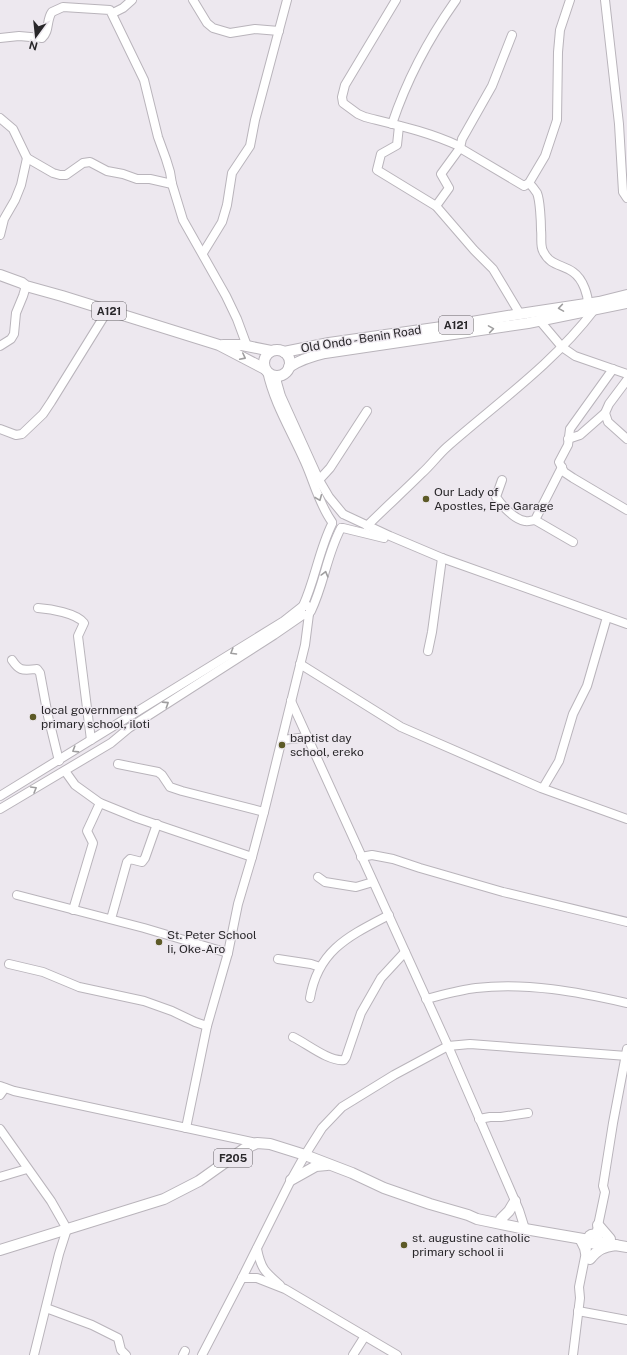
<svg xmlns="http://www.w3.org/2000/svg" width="627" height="1355" font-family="'Public Sans',sans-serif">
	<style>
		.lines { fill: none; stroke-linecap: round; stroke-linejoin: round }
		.minor-casing { stroke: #b9b4bb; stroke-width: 10 }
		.major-casing { stroke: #b9b4bb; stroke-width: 12 }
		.minor { stroke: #fff; stroke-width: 8 }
		.major { stroke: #fff; stroke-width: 10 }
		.oneway { stroke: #9f9e9f }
		.poi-dot { fill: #5d5a27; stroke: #ede8ef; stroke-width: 1.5 }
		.labels { text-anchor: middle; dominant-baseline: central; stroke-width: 3; stroke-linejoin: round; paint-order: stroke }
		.shield { fill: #ede8ef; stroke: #646165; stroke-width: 1 }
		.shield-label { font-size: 11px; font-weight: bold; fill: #29272a }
		.street-label { font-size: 12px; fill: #29272a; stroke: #ede8ef }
		.poi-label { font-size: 12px; fill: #29272a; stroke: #ede8ef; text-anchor: start }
	</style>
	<rect width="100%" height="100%" fill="#ede8ef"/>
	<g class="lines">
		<defs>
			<g id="minor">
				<path d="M193,0l14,23 6,5 17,5 25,-4 24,2"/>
				<path d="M396,0l-51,85 -3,12 1,6 15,11 7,3c32,8 64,15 94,29l1,2 64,38 5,-3 16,-27 12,-36 1,-68 2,-22 10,-30"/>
				<path d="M605,0l14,124 4,68 4,6"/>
				<path d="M113,13l10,-5 9,-8"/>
				<path d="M0,38l19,-2 23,2c8,-7 4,-18 10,-26l11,-5 47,3 34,70 14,57 8,22 4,13 2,12 11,36 43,76 11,23 10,27"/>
				<path d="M0,118l13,11 14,29 26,15 7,2h6l17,-12 7,-1 17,9 16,3 14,5h13l22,5"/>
				<path d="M392,124c15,-45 37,-86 64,-124"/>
				<path d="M399,126l-2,19 -16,9 -4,16 59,36 38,44 19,19 27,45"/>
				<path d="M529,183c3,3 6,7 8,10 3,7 4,29 4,37 1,7 -1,15 2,21 7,15 19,13 30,21 10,7 16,24 15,36"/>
				<path d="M436,206l13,-18 -8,-14 19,-26 2,-9 30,-53 20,-51"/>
				<path d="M0,235l4,-16 11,-19 6,-15 6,-27"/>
				<path d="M203,253l19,-31 5,-17 5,-32 18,-27 5,-26 32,-120"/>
				<path d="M540,321l22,26 13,9 52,18"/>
				<path d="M0,346l11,-7 3,-5 2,-21 7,-17 3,-10"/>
				<path d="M613,369l-43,60 -2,16 -9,17 5,10 9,6 54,32"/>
				<path d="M267,371c7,33 25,61 38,91 9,20 14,42 27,60"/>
				<path d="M277,375v7l4,14 38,84 10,17 14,17"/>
				<path d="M627,380l-18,24 -4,9 3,9 19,17"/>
				<path d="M0,429l16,6 6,-1 21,-20 8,-12 57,-92"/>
				<path d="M568,439l12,-4 25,-22"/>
				<path d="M319,480l11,-12 37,-57"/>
				<path d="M502,480l-6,17c6,9 18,22 29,24 3,1 7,-1 10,-1l27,-53"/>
				<path d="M345,515l45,21 52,22 185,66"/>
				<path d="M535,520l38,22"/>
				<path d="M367,526c18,-18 37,-35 55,-53 9,-8 16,-18 25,-26 50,-44 106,-83 147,-137"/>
				<path d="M343,528l41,10"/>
				<path d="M303,606c12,-26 16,-56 29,-82"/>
				<path d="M38,608c13,1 38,5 46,15l-6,13 13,104"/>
				<path d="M311,611c13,-27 16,-57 30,-83"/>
				<path d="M428,651l4,-19 10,-74"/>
				<path d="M12,660c8,12 11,10 25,9l3,4 8,43 11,45"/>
				<path d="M300,664l101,63 140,61 86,31"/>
				<path d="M291,701l157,345 71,164 6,19"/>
				<path d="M282,740l26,-3"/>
				<path d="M118,764l40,8 4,3 8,12 12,4 82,21"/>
				<path d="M65,771l10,14 25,18 37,15 115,39"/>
				<path d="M543,788l16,-27 14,-47 14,-28 20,-69"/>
				<path d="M0,796l284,-175 19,-15h5c3,3 3,6 0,9h-4l-3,-3v-3"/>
				<path d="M0,809l111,-66 18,-15 145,-93 29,-20"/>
				<path d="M361,857l11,-2 21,4 27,9 83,24 124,30"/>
				<path d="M318,877l7,5 31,5 17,-5"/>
				<path d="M17,895l127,33 84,25"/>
				<path d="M73,910l20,-67 -6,-12 13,-28"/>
				<path d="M111,919l16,-57 3,-3 12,3 3,-4 12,-34"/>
				<path d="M278,959l33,5 9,3"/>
				<path d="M9,964l34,8 36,15 65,14 28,10 23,11 12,4"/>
				<path d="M310,998c8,-48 39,-62 79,-83"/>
				<path d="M426,999c16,-4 33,-9 50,-11 51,-6 102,4 151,15"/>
				<path d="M293,1037c13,6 36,25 51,23l2,-3 15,-44 20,-35 24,-26"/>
				<path d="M0,1086l14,5 243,52"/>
				<path d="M0,1095l5,-7"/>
				<path d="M479,1119l11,-2h11l27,-4"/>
				<path d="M186,1128l21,-102 21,-73 10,-49 14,-47 12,-45 41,-167 4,-31"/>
				<path d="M0,1129l51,72 16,28 -8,25 -25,101"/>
				<path d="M0,1177l27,-8"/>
				<path d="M596,1235l9,-43 -2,-6 10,-63 14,-74"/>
				<path d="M257,1249c4,20 8,23 23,36"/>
				<path d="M242,1278h15l28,11 112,66"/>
				<path d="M46,1308l46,17 26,13 3,12 5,5"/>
				<path d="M578,1311l49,9"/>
				<path d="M183,1355l2,-4"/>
				<path d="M202,1355l40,-77 49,-98 14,-25 17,-27 20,-21 52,-32 54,-29 22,-2 157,12"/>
				<path d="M353,1355l12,-19"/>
				<path d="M573,1355l7,-57 -1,-11 8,-40"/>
			</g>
			<g id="major">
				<path d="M0,275l22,8 4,3 36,10 157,49 46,24"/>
				<path d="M223,345h19l29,6"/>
				<circle cx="277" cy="363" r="13"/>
				<path d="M284,352l45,-9 113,-16 78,-13 79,-12 28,-7"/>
				<path d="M289,367c11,-7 23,-11 36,-14l203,-30 99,-20"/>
				<path d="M291,1180l25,-14 11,-1"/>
				<path d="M501,1219l8,-8 6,-10"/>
				<path d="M598,1225l12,14"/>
				<circle cx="593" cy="1239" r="4.5"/>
				<path d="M581,1240l4,8 1,5"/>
				<path d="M597,1242l30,5"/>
				<path d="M0,1250l164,-51 35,-18 45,-32 13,-6 13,1 35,11 47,18 32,15 46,16 38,11 9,4 48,10 64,11"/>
				<path d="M590,1259c8,-10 13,-12 26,-14"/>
			</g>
		</defs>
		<use href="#minor" class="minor-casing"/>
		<use href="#major" class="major-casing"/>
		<use href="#minor" class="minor"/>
		<use href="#major" class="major"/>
	</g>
	<defs><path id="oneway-chevron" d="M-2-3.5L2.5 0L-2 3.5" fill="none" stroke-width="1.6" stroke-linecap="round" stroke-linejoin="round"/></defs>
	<g class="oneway">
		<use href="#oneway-chevron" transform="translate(561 308) rotate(171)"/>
		<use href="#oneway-chevron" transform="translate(491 329) rotate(-9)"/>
		<use href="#oneway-chevron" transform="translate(243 357) rotate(27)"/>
		<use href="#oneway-chevron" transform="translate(319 498) rotate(68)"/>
		<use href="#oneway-chevron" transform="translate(325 574) rotate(-75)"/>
		<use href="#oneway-chevron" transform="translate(233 652) rotate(149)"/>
		<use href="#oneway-chevron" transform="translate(166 704) rotate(-33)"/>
		<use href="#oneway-chevron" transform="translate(75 750) rotate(148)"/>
		<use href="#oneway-chevron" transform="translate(34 789) rotate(-30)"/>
	</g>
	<g class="poi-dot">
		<circle cx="426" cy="499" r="4"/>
		<circle cx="33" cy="717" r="4"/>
		<circle cx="282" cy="745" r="4"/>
		<circle cx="159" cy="942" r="4"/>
		<circle cx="404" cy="1245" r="4"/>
	</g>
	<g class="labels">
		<g class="shield">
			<rect x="92" y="302" width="34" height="18" rx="3"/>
			<rect x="439" y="316" width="34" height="18" rx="3"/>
			<rect x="214" y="1149" width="38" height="18" rx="3"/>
		</g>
		<g class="shield-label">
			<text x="109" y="311">A121</text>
			<text x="456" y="325">A121</text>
			<text x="233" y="1158">F205</text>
		</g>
		<g class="street-label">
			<text transform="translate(361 339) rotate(-9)">Old Ondo - Benin Road</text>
		</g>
		<g class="poi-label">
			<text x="434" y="492">Our Lady of<tspan x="434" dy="14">Apostles, Epe Garage</tspan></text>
			<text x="41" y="710">local government<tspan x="41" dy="14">primary school, iloti</tspan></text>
			<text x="290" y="738">baptist day<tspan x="290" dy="14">school, ereko</tspan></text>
			<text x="167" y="935">St. Peter School<tspan x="167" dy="14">Ii, Oke-Aro</tspan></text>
			<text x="412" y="1238">st. augustine catholic<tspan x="412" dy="14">primary school ii</tspan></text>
		</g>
	</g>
	<g transform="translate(36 36) rotate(195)" stroke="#ede8ef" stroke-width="3" paint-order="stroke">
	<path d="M0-3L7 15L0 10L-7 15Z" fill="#29272a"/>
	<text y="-6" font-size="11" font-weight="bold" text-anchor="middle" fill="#29272a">N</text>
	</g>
</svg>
